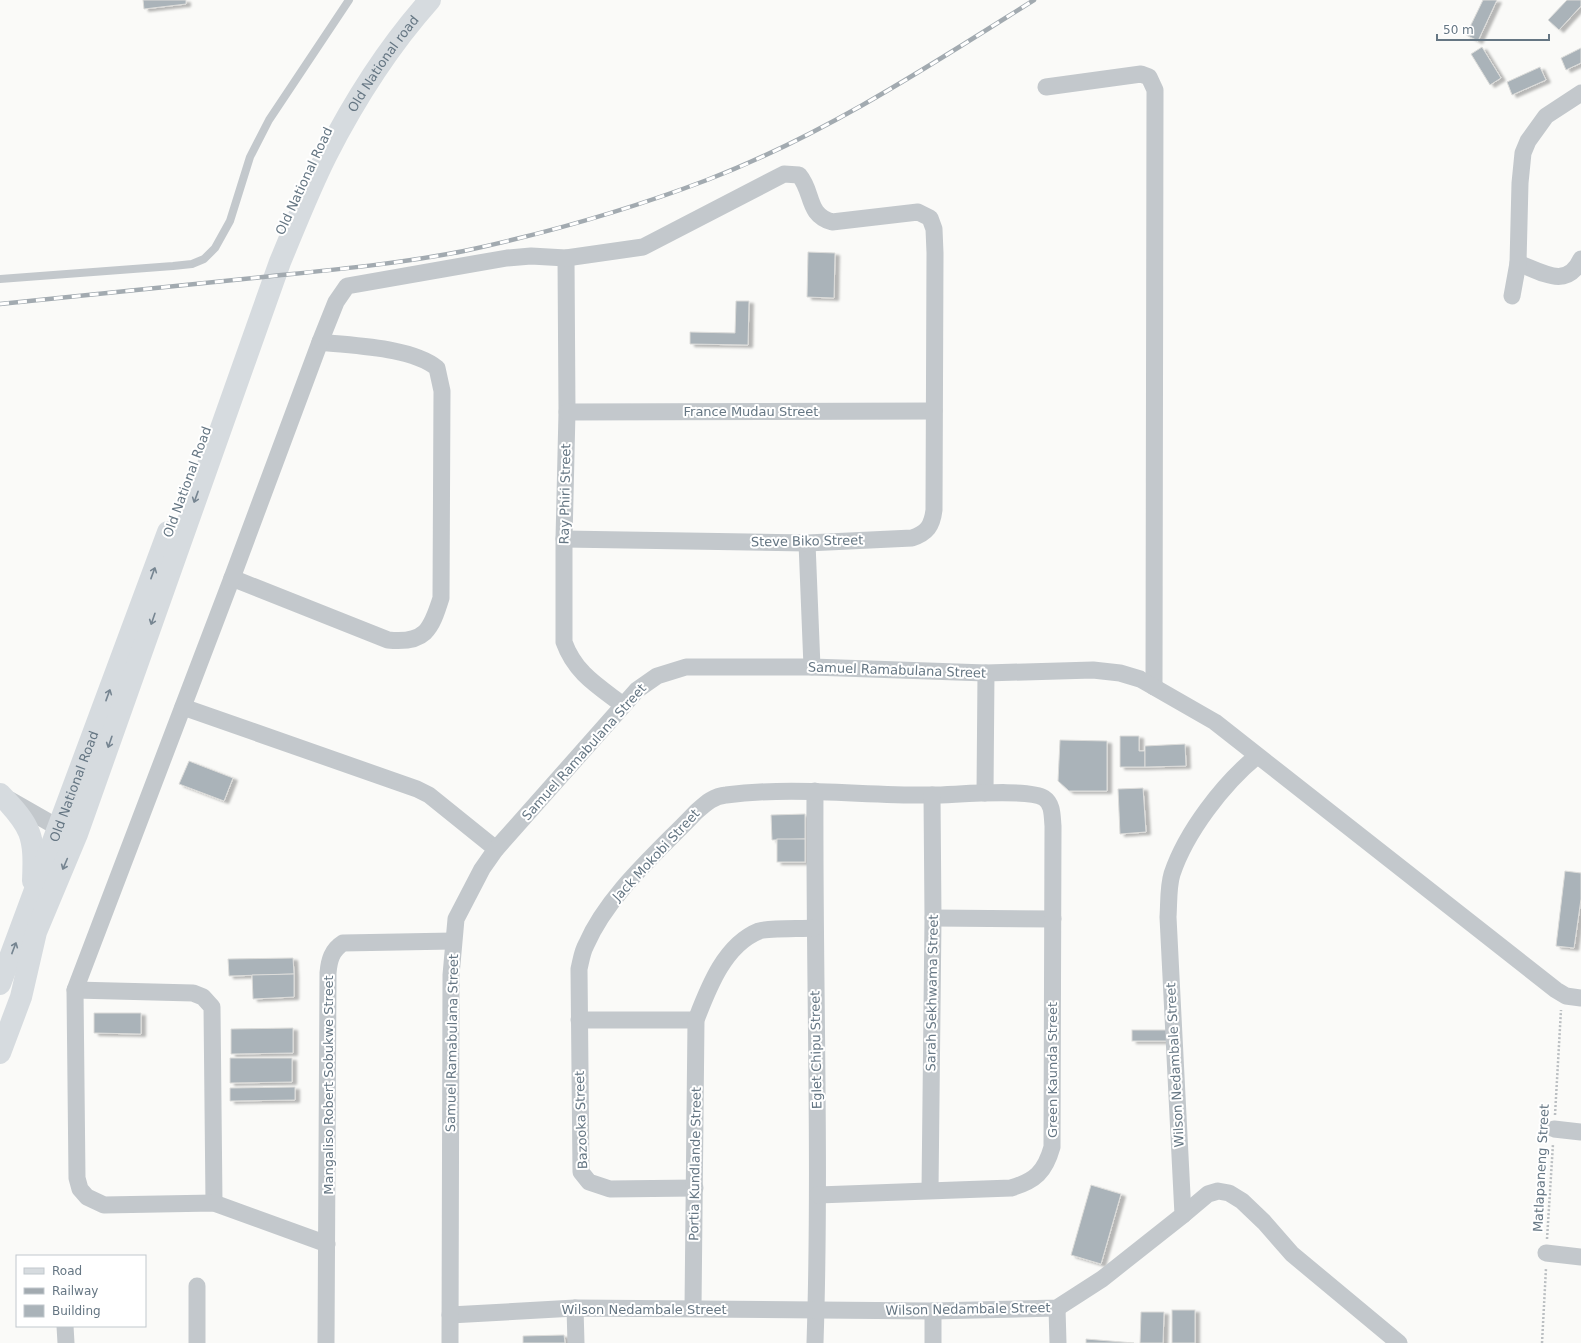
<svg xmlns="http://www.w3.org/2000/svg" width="1581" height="1343" font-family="'DejaVu Sans',sans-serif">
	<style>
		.building { fill: #aab3b9; stroke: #dcdcda; filter: url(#shadow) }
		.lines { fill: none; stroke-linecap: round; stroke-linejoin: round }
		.path { stroke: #bbbfc2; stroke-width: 2.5; stroke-dasharray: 2 2; stroke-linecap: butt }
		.service { stroke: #c3c8cc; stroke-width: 8 }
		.minor { stroke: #c3c8cc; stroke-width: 17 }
		.primary { stroke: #d6dbdf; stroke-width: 22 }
		.rail-casing { stroke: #a2aab0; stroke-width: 4.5 }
		.rail { stroke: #fff; stroke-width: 3; stroke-dasharray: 9; stroke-linecap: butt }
		.oneway { stroke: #768591 }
		.labels { text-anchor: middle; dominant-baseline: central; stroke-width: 4; stroke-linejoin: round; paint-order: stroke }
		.street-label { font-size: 13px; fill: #657683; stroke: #fff }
	</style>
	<defs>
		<filter id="shadow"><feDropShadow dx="4.5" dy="2.5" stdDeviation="1" flood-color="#0004"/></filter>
	</defs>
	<rect width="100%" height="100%" fill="#fafaf8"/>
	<g class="building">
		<path d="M143,0h43v4l-42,5z"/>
		<path d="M1483,0h14l-19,41 -12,-6z"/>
		<path d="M1567,0h14v6l-22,24 -11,-10z"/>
		<path d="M1482,47l19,31 -11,7 -19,-31z"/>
		<path d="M1581,48v15l-15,7 -5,-12z"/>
		<path d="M1540,67l6,13 -34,15 -5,-13z"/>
		<path d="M808,252l27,1 -1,45 -27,-1z"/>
		<path d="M736,301h13l-1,44 -58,-1v-12l45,1z"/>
		<path d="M1120,736h19v15h6v16h-25z"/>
		<path d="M1060,740l47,1v50h-38l-11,-10z"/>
		<path d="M1185,744l1,22 -41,1v-21z"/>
		<path d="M189,761l44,17 -9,23 -45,-17z"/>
		<path d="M1143,788l3,44 -26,2 -2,-45z"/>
		<path d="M805,814v25l-33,1 -1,-25z"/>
		<rect x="777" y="839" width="28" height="23"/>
		<path d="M1565,871l16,2v26l-7,49 -18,-2z"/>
		<path d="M293,958l1,16 -65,2 -1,-17z"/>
		<path d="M294,974v23l-41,2 -1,-24z"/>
		<path d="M94,1013h47v21l-47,-1z"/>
		<path d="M293,1028v25l-62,1v-25z"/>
		<rect x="1132" y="1030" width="37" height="11"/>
		<path d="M230,1058h62v24l-62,1z"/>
		<path d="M295,1087v13l-65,1v-13z"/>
		<path d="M1091,1185l30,9 -20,70 -30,-9z"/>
		<rect x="1172" y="1310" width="23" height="33"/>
		<path d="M1141,1312h23l-1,31h-23z"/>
		<path d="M564,1335l1,8h-42v-7z"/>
		<path d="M1086,1339l48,4h-48z"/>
	</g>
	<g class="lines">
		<g class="path">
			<path d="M1555,1115l6,-105"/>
			<path d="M1547,1239l6,-95"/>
			<path d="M1542,1343l4,-75"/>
		</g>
		<path class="service" d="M0,279l173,-13 19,-2 12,-5 11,-11 15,-27 20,-64 19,-37 80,-120"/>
		<g class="minor">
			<path d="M1046,87l95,-13 8,3 6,13 -1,597"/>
			<path d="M566,258l1,154 -3,127v103c11,31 34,44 59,63"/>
			<path d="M1518,263c24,9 49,27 63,-4"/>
			<path d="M1512,296l6,-33 2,-80 3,-30 5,-12 18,-25 35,-23"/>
			<path d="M567,412l367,-1"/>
			<path d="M807,543l5,124"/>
			<path d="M232,578l156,62c37,4 43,-10 53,-42l1,-207 -5,-23c-26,-21 -84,-22 -117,-26"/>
			<path d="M183,707l234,82 12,6 67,54"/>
			<path d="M815,791c-1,184 6,368 0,552"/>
			<path d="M985,793l1,-120"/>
			<path d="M10,800l49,28 10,4"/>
			<path d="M933,918l120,1"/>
			<path d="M75,990l118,3 10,4 9,10 2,196"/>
			<path d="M579,1020h117"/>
			<path d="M1554,1129l27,3"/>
			<path d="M695,1188l-85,1 -21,-7 -8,-10 -2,-203c2,-8 3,-17 7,-24 22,-51 72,-93 110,-133 9,-8 17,-16 30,-17 69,-9 138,1 207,0 21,0 96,-7 111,3 9,6 8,18 9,28l-1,321c-7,25 -17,34 -41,41l-193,7"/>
			<path d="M930,1190l3,-272 -1,-123"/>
			<path d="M1183,1215l25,-21 10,-3 11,2 13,8 22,21 28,32 107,89"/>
			<path d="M327,1244l-113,-41 -110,2 -17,-8 -7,-8 -3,-11 -2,-188 157,-412 88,-236 16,-40 11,-16 160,-28 24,-2 35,2 77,-11 141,-73 15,1c15,18 7,39 33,47l86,-10 12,6 4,11 1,24 -1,257c-2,16 -7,23 -22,28l-105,5 -243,-4"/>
			<path d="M1546,1253l35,4"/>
			<path d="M197,1286v57"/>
			<path d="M575,1308l1,35"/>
			<path d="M693,1308l3,-288c12,-31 28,-75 63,-89 9,-3 44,-2 55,-3"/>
			<path d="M1057,1308l1,35"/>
			<path d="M933,1311v32"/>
			<path d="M450,1315l125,-7 358,3 124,-3 45,-29 81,-64 -15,-298c1,-14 0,-30 4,-43 14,-42 51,-90 85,-118"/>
			<path d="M65,1326l1,17"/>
			<path d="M326,1343l2,-370c1,-13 4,-23 15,-30l110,-2"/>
			<path d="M450,1343l1,-368 5,-56 26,-50 14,-20 141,-159 20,-14 29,-9h126l174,6 107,-3 27,3 20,6 75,43 341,268 10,6 15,2"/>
		</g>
		<g class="primary">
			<path d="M0,794c32,33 35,42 33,87"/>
			<path id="s1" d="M0,984l168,-452"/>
			<path id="s2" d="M0,1053l21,-56 15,-65 41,-98 203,-572c15,-36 29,-72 46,-106 28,-55 63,-110 104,-156"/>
		</g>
		<defs>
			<path id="rail" d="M0,304c88,-9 175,-18 263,-27 67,-7 135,-13 201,-26 83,-18 164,-41 243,-71 117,-45 222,-114 327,-180"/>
		</defs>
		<use href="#rail" class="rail-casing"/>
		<use href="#rail" class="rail"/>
	</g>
	<defs><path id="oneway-shaft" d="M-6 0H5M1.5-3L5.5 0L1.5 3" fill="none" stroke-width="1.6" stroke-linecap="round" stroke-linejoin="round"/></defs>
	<g class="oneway">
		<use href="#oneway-shaft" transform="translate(196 497) rotate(110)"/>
		<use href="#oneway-shaft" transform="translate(153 573) rotate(-70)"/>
		<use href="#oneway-shaft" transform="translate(153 619) rotate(109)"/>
		<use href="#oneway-shaft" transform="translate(108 695) rotate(-70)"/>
		<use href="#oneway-shaft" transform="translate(110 742) rotate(109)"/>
		<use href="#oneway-shaft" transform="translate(65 864) rotate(113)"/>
		<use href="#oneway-shaft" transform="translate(14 948) rotate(-69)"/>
	</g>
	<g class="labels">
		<g class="street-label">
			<text stroke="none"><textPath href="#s2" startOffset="1064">Old National road</textPath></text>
			<text transform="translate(304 181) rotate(-65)">Old National Road</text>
			<text x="751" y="411">France Mudau Street</text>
			<text transform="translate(187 482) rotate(-70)">Old National Road</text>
			<text transform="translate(565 494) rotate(-89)">Ray Phiri Street</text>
			<text transform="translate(807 541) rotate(-1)">Steve Biko Street</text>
			<text transform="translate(897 670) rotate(2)">Samuel Ramabulana Street</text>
			<text transform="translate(584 752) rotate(-48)">Samuel Ramabulana Street</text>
			<text stroke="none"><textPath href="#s1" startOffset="211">Old National Road</textPath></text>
			<text transform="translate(656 855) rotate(-47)">Jack Mokobi Street</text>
			<text transform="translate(932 993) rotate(-89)">Sarah Sekhwama Street</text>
			<text transform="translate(452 1043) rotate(-89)">Samuel Ramabulana Street</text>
			<text transform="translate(816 1050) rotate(-91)">Eglet Chipu Street</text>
			<text transform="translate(1175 1065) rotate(-93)">Wilson Nedambale Street</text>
			<text transform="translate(1052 1070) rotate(-90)">Green Kaunda Street</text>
			<text transform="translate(328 1085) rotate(-90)">Mangaliso Robert Sobukwe Street</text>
			<text transform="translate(581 1120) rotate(-92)">Bazooka Street</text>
			<text transform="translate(695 1164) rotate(-89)">Portia Kundlande Street</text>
			<text transform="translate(1541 1168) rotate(-87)">Matlapaneng Street</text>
			<text x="644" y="1309">Wilson Nedambale Street</text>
			<text transform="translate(968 1309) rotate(-1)">Wilson Nedambale Street</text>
		</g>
	</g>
	<rect x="16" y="1255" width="130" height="72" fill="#ffffff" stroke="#c1c8cd"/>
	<rect x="24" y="1268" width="20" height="6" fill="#d6dbdf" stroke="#c1c8cd"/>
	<text x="52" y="1275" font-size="12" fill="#657683">Road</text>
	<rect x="24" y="1288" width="20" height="6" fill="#a2aab0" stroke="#c1c8cd"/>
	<text x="52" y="1295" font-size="12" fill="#657683">Railway</text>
	<rect x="24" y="1305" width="20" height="12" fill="#aab3b9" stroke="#c1c8cd"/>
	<text x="52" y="1315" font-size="12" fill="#657683">Building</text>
	<path d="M1437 34v6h112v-6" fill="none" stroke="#657683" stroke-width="2"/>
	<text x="1443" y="34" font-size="12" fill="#657683" stroke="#ffffff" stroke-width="3" paint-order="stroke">50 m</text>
</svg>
